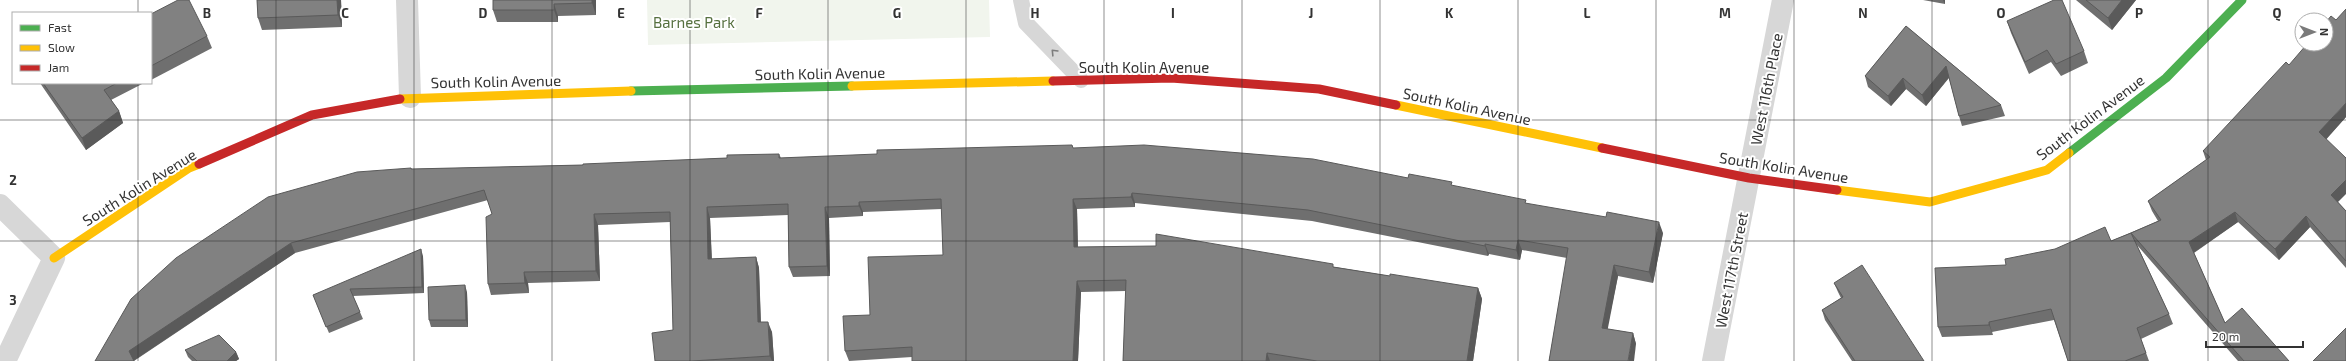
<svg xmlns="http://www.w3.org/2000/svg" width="2346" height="361" font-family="'Exo 2',sans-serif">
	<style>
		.green { fill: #f1f5ed }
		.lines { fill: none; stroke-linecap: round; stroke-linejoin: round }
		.lane { stroke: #d7d7d7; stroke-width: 16 }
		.street { stroke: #d7d7d7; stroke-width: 22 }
		.fast { stroke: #4caf50; stroke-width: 9 }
		.slow { stroke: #ffc107; stroke-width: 9 }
		.jam { stroke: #c62828; stroke-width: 9 }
		.wall { fill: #6f6f6f }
		.shaded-wall { fill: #5a5a5a }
		.building { fill: #818181; stroke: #5a5a5a }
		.oneway { stroke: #7d7d7d }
		.grid { fill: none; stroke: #333; stroke-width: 1; stroke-opacity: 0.55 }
		.labels { text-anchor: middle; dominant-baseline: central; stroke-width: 4; stroke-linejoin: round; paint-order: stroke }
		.park-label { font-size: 15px; fill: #56703f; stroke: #fff }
		.street-label { font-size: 15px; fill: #333; stroke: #fff }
		.grid-label { font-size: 13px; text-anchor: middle; font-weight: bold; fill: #333; stroke: #fff; stroke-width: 4; stroke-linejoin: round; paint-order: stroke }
	</style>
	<rect width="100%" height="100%" fill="#fff"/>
	<path class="green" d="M647,0h342l1,37 -342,8z"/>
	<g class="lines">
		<path class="lane" d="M1021,0l5,23 55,57"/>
		<g class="street">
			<path d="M407,0l3,97"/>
			<path d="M0,205l54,53 -49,103"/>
			<path d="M1713,361l70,-361"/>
		</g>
		<g class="fast">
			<path d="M631,91l221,-5"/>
			<path d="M2069,153l97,-75 76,-78"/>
		</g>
		<g class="slow">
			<path d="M852,86l201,-5"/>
			<path d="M400,99l231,-8"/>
			<path d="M1396,105l206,43"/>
			<path d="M1837,190l93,12 117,-32 22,-17"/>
			<path d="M54,258l135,-90 10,-4"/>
		</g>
		<g class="jam">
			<path d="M1053,81l118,-3 148,11 77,16"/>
			<path d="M1602,148l147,30 88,12"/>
			<path d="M199,164l113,-49 88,-16"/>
		</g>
	</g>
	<g class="wall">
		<path d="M257,0h84l1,27 -80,3 -4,-12z"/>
		<path d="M493,0h103v15l-38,1v6h-61l-4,-12z"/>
		<path d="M1923,0h22v4z"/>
		<path d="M2076,0h60l-24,30z"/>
		<path d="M151,14l56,22 5,12 -61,32z"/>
		<path d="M2007,21l77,30 4,12 -27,13 -10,-14 -22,12 -18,-41z"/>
		<path d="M1906,26l95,79 4,11 -43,10 -3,-10 -10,-38 -23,28 -20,-17 -15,17 -23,-19 -3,-11z"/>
		<path d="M40,83h104l-33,17 8,11 4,12 -37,27z"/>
		<path d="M2346,117l-20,22 12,63 8,9v57l-36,-41 -31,33 -41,-38 -44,31 31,70 64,38h-51l-101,-116 32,69 4,10 -32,15 8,22h-81l-14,-41 -62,12 1,3 -51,2 -4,-10 68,-62 105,-24 47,-20 -6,-10 -4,-10 58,-41 -3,-9z"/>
		<path d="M1074,148l334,30 45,8 74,18 136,29 -10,50 -35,-7 -11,53 26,4 3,11 -87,17 18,-103 -45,-8 -2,10 -31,-6 -1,2 -176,-35 -177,-18v4l-58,2 1,38 257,20 55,9 88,12 4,11 -9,62h-350l3,-70 -45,1 -3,69h-166v-4l-63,4 -4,-10 25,-36 73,-60 -1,-46 -79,3v4l-34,2 1,58 -37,1 -4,-10 -1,-52 -78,3 2,41 44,-2 3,11 2,54 11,10 2,29h-119l18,-31 -3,-108 -72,3 2,56 -72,2 1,10 -38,2 -3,-11 4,-70 -4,-14 -193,53 -161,108h-39l316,-193 1,1 171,-4 144,-7 52,-4 2,4z"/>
		<path d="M423,256l1,37 -71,3 10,23 -34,14 -16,-38z"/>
		<path d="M1834,283l90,78h-72l-27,-41 -3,-10 19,-12 -3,-6z"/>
		<path d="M467,292l1,35h-37l-2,-7z"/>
		<path d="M185,350l51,2 3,7 -3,2h-44l-4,-4z"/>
	</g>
	<g class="shaded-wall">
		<path d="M337,0h4l1,27 -4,-12z"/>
		<path d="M592,0h4v15l-4,-12z"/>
		<path d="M1943,0h2v4z"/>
		<path d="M2122,0h14l-24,30 -4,-12z"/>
		<path d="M554,4l4,12v6l-4,-12z"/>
		<path d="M1946,66l4,10 -24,30 -4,-11z"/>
		<path d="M1903,78l3,11 -15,17 -3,-10z"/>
		<path d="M2346,103v14l-23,26 -4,-11z"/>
		<path d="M119,111l4,12 -37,27 -4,-12z"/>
		<path d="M2346,180v14l-11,11 -4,-10z"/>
		<path d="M1132,193l3,10v4l-4,-10z"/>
		<path d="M1073,199l4,10 1,49 -4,-11z"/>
		<path d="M859,202l4,10v4l-4,-10z"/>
		<path d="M707,207l3,11 2,51 -4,-10z"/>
		<path d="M825,207l4,11 1,58 -3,-10z"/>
		<path d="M2235,212l3,10 -45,31 -4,-11z"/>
		<path d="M594,214l4,11 2,56 -4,-10z"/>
		<path d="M2306,216l4,11 -31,33 -4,-11z"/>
		<path d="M1659,222l4,11 -10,50 -4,-11z"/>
		<path d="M1518,240l4,10 -2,10 -4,-10z"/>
		<path d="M291,243l4,10 -162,108 -4,-10z"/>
		<path d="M1485,244l4,10 -1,2 -3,-10z"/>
		<path d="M421,249l2,7 1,37 -2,-6z"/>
		<path d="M756,257l3,11 2,65 -3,-11z"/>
		<path d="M1614,265l4,11 -12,62 -4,-10z"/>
		<path d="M524,272l4,11 1,10 -4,-10z"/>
		<path d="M1077,281l4,11 -3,69h-5z"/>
		<path d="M465,285l2,7 1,35 -2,-7z"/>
		<path d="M1478,288l4,11 -9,62h-6z"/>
		<path d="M768,322l4,10 2,29h-2l-2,-5z"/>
		<path d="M1989,322l3,10 1,3 -4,-10z"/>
		<path d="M1633,333l3,11 -2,17h-6z"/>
		<path d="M236,352l3,7 -3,2h-9z"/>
		<path d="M1267,353l3,8h-4z"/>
	</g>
	<g class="building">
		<path d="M178,0h11l18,36 -56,30v-52z"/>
		<path d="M257,0h80l1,15 -80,3z"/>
		<path d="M493,0h99v3l-38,1v6h-61z"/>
		<path d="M2054,0h8l22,51 -28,13 -9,-14 -22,12 -18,-41z"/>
		<path d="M2086,0h36l-14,18z"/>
		<path d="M2346,9v94l-27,29 27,26v22l-15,15 15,16v50l-40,-45 -31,33 -40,-37 -46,30 36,81 17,-15 47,53h-45l-113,-128 30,-13 -13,-19 62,-44 -7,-6 83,-89 3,3 18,-21h19v-22l5,-6 5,4z"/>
		<path d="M1906,26l95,79 -42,11 -13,-50 -24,29 -19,-17 -15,18 -23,-20z"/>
		<path d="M43,83h74l-13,7 15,21 -37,27z"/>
		<path d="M1072,145l1,3 71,-3 169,14 95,19 1,-4 43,8 -1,3 75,15 -1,3 81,14 1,-5 52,10 -10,50 -35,-7 -12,63 31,5 -5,28h-79l19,-113 -50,-8 -2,10 -31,-6v2l-177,-36 -176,-17 -1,4 -58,2 1,48 82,-1v-12l177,30v3l57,9v-2l88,14 -11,73h-150l-50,-8 -1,8h-143l3,-81 -49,1 -4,80h-161v-14l-67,4 -2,-35 27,-1 -2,-58 75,-2 -2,-56 -82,3v4l-34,1 2,59 -38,1 -1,-63 -81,3 1,52 48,-2 2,65h10l2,34 -78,5h-37l-3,-28 21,-3 -3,-118 -76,2 2,57 -72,1 1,11 -37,1 -2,-67 6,-3 -8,-24 -193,53 -162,108 5,10h-39l36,-62 45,-41 92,-61 89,-25 54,-4v1l172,-4v-1l144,-6v-3l52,-1v4l98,-4v-4l45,-1z"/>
		<path d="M2105,227l6,14 20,-8 38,81 -32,14 9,25 -21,8h-57l-17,-52 -62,13v3l-51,2 -3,-59 71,-3 -1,-6 50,-10z"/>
		<path d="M421,249l1,38 -72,2 10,23 -34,15 -13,-32z"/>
		<path d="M1862,265l62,96h-69l-33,-51 21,-13 -9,-14z"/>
		<path d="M465,285l1,35h-37l-1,-33z"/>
		<path d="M2346,328v33h-33z"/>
		<path d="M219,335l17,17 -9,9h-30l-12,-11z"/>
	</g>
	<defs><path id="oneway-chevron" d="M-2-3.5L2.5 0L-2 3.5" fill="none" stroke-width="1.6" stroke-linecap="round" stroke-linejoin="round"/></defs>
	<use class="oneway" href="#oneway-chevron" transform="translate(1054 52) rotate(-134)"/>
	<path class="grid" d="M138,0v13M276,0v361M414,0v361M552,0v361M690,0v361M828,0v361M966,0v361M1104,0v361M1242,0v361M1380,0v361M1518,0v361M1656,0v361M1794,0v361M1932,0v361M2070,0v361M2208,0v361M138,83v278M0,120h2346M0,241h2346"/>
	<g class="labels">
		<g class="park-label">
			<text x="694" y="22">Barnes Park</text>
		</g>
		<g class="street-label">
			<text x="1144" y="67">South Kolin Avenue</text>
			<text transform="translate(820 73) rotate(-1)">South Kolin Avenue</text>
			<text transform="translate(496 81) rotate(-1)">South Kolin Avenue</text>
			<text transform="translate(1766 89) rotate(-79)">West 116th Place</text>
			<text transform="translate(1467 106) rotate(12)">South Kolin Avenue</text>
			<text transform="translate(2090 117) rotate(-37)">South Kolin Avenue</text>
			<text transform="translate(1784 167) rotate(9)">South Kolin Avenue</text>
			<text transform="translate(139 187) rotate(-32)">South Kolin Avenue</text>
			<text transform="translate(1731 270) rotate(-79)">West 117th Street</text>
		</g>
	</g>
	<g class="grid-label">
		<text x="207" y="18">B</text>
		<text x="345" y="18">C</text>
		<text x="483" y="18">D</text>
		<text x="621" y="18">E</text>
		<text x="759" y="18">F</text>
		<text x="897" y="18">G</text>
		<text x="1035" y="18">H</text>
		<text x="1173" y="18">I</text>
		<text x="1311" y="18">J</text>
		<text x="1449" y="18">K</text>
		<text x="1587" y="18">L</text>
		<text x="1725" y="18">M</text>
		<text x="1863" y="18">N</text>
		<text x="2001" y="18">O</text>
		<text x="2139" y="18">P</text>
		<text x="2277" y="18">Q</text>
		<text x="13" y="185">2</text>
		<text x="13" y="305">3</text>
	</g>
	<rect x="12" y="12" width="140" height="72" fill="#ffffff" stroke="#adadad"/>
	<rect x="20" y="25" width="20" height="6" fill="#4caf50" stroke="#adadad"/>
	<text x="48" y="32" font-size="12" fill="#333333">Fast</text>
	<rect x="20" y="45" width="20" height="6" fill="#ffc107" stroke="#adadad"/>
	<text x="48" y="52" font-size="12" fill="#333333">Slow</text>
	<rect x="20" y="65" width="20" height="6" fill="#c62828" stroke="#adadad"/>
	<text x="48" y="72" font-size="12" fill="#333333">Jam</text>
	<g transform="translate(2314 32) rotate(90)"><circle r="19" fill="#ffffff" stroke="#adadad"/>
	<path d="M0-3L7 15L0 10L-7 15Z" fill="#7a7a7a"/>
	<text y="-6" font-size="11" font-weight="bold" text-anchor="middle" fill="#333333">N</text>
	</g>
	<path d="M2206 341v6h97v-6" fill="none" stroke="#333333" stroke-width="2"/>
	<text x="2212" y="341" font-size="12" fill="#333333" stroke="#ffffff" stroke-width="3" paint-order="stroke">20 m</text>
</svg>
